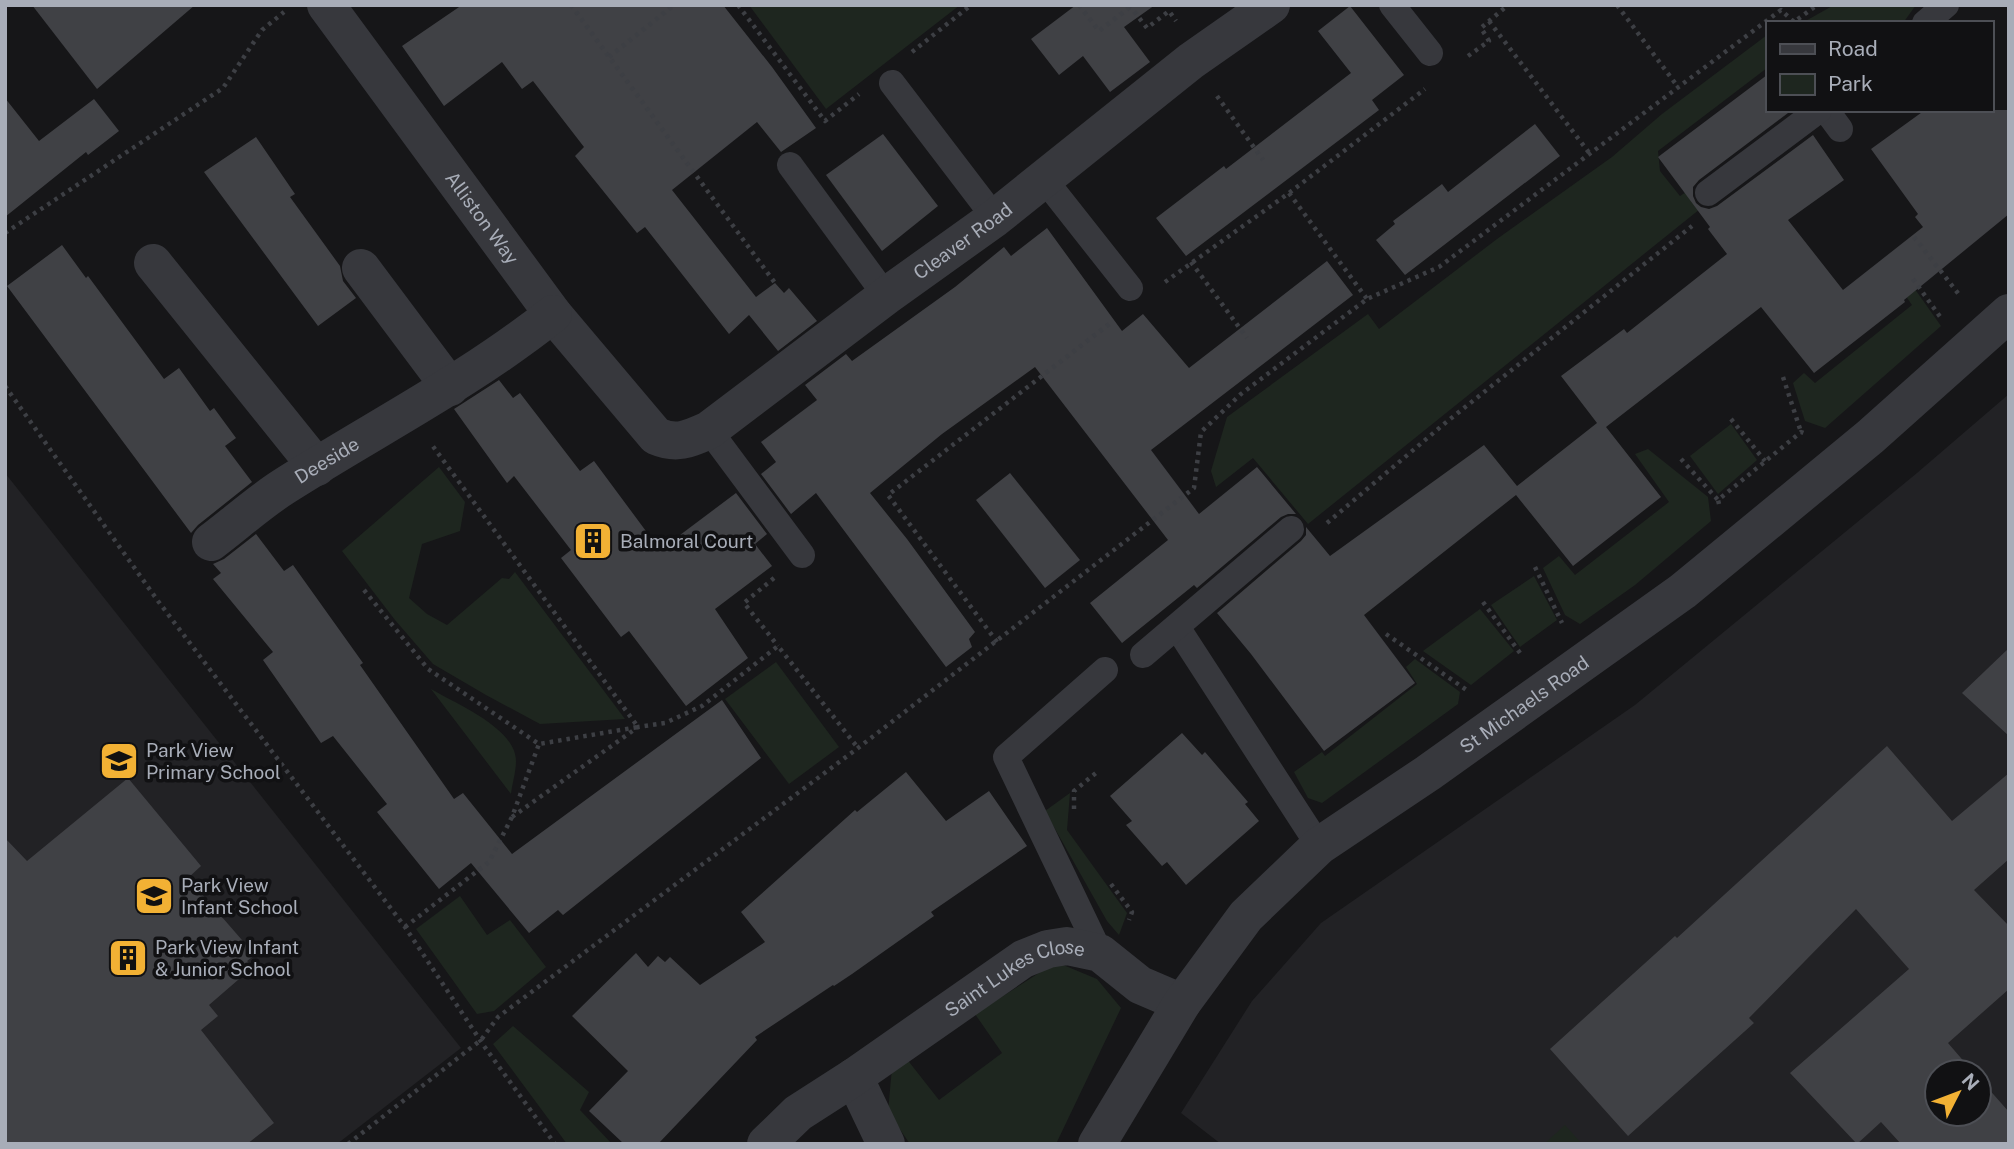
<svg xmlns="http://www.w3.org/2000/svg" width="2014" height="1149" viewBox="0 0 2014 1149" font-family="'Public Sans',sans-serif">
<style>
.built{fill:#222225;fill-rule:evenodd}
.green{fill:#1e261f}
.building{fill:#404145}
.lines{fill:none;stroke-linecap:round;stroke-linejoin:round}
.path{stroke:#3d3f44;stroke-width:4.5;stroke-dasharray:3.5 5;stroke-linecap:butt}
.lane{stroke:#37383d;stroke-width:26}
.street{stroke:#37383d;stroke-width:38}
.labels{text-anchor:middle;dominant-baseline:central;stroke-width:7;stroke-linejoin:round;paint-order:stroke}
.street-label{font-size:19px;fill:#a8adb8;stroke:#111113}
.poi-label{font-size:19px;fill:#a8adb8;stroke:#111113;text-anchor:start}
</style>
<rect width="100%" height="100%" fill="#161618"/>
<g class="built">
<path d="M 2009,394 L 2009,1144 L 1221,1144 L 1181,1113 L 1252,1001 L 1321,923 L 1635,705 L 1917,473 ZM 1937,1072 L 1979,1072 L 1979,1114 L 1937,1114 Z"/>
<path d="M 5,473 L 461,1048 L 337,1144 L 5,1144 Z"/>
</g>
<g class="green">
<path d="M 749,5 L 960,5 L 826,109 Z"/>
<path d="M 1834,5 L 1916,5 L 1903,23 L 1802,23 Z"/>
<path d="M 1767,35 L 1767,68 L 1658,151 L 1660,171 L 1680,196 L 1686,192 L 1700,209 L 1308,524 L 1253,458 L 1216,487 L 1211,471 L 1227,417 L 1368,314 L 1379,329 L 1497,239 L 1612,157 L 1662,114 Z"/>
<path d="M 1912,285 L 1941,326 L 1825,428 L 1805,421 L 1793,383 L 1804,373 L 1815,383 L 1912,305 L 1903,292 Z"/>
<path d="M 1731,424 L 1757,460 L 1718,494 L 1690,456 Z"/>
<path d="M 1648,449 L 1708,497 L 1711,521 L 1635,585 L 1580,624 L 1565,615 L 1543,568 L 1559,556 L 1575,575 L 1669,502 L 1635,454 Z"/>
<path d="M 439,467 L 465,502 L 460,531 L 422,544 L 409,598 L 427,614 L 447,625 L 502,578 L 509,579 L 515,572 L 625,719 L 540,724 L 486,695 L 433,664 L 395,620 L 342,551 Z"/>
<path d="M 1534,576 L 1557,620 L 1520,647 L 1491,605 Z"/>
<path d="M 1480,609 L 1514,651 L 1471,685 L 1423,651 Z"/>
<path d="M 1415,659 L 1460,692 L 1458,704 L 1322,803 L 1308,798 L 1294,772 L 1322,752 L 1325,756 L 1417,684 L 1406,667 Z"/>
<path d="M 776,662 L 839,747 L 789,784 L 725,699 Z"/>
<path d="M 431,689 C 456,704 516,728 516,761 C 516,772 512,784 511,794 Z"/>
<path d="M 1070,793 L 1067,830 L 1127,913 L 1119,935 L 1107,921 L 1045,811 Z"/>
<path d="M 460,896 L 487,935 L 510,920 L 546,967 L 494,1011 L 477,1014 L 416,929 Z"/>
<path d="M 1056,962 L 1097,979 L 1121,1008 L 1056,1144 L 910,1144 L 888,1112 L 892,1068 L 906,1058 L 939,1100 L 1002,1053 L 975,1014 Z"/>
<path d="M 513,1026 L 589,1092 L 580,1110 L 612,1144 L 567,1144 L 493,1044 Z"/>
<path d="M 1565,1125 L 1582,1144 L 1544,1144 Z"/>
</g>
<g class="building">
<path d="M 32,5 L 195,5 L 97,89 Z"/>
<path d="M 462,5 L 723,5 L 772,67 L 816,128 L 781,152 L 757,122 L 672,190 L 756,297 L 775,283 L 784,293 L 789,288 L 817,321 L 778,351 L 749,315 L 729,334 L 645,227 L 637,233 L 575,156 L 584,147 L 533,81 L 522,89 L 502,62 L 444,106 L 402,46 Z"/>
<path d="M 1076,5 L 1155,5 L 1124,27 L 1150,62 L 1110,92 L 1083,56 L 1059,75 L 1031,39 Z"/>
<path d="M 1350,6 L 1404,75 L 1372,100 L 1379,110 L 1186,256 L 1156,218 L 1224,166 L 1226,169 L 1351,73 L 1318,31 Z"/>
<path d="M 1767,75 L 1767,110 L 1792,110 L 1699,180 L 1693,187 L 1693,196 L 1696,203 L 1701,207 L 1709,209 L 1717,206 L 1813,135 L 1844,180 L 1788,220 L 1843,290 L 1923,227 L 1915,217 L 1918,214 L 1871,149 L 1925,110 L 2009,110 L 2009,214 L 1904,300 L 1905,302 L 1814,373 L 1761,307 L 1606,427 L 1661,497 L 1573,566 L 1516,495 L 1364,615 L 1415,683 L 1324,751 L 1251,654 L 1217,613 L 1301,541 L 1306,535 L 1306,527 L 1330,556 L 1484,445 L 1517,486 L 1597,423 L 1561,376 L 1624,329 L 1627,333 L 1727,254 L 1708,229 L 1710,227 L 1658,157 Z"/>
<path d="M 5,98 L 39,141 L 94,99 L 119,131 L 88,155 L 86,152 L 5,217 Z"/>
<path d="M 1535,124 L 1560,156 L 1405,275 L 1376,240 L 1395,224 L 1393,221 L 1442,184 L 1448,192 Z"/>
<path d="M 883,134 L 938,206 L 882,251 L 826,175 Z"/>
<path d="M 256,137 L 295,194 L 290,197 L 340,266 L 343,281 L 356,298 L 318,326 L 204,172 Z"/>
<path d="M 1047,228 L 1122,331 L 1143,314 L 1189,368 L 1327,261 L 1353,295 L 1151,450 L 1199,514 L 1257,467 L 1296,514 L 1288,514 L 1281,517 L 1197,588 L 1194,585 L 1122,643 L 1090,603 L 1168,540 L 1035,367 L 942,434 L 870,493 L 907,539 L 975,632 L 969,639 L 972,647 L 946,667 L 816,493 L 791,514 L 761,474 L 776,462 L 761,442 L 817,400 L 805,385 L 846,354 L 852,361 L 955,287 L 1004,247 L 1011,256 Z"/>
<path d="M 62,245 L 86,278 L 88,276 L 164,379 L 179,368 L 210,411 L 214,408 L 236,438 L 225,446 L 252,482 L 198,525 L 191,533 L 7,286 Z"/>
<path d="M 499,380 L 513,398 L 520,393 L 580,471 L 594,461 L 660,550 L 736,493 L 767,534 L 755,544 L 772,566 L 715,609 L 748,658 L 686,706 L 629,631 L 621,637 L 561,558 L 571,550 L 514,476 L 507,483 L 454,409 Z"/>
<path d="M 1010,473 L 1080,560 L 1045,588 L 976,500 Z"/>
<path d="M 256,534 L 284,571 L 293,565 L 363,663 L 360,665 L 454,799 L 463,793 L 512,854 L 722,700 L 761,758 L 563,915 L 558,910 L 529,933 L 471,863 L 439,889 L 377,812 L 387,804 L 333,736 L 321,743 L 263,660 L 273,652 L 213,579 L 221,573 L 213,564 L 224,559 Z"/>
<path d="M 2009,648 L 2009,736 L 1962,693 Z"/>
<path d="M 1182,733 L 1202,755 L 1205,752 L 1248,802 L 1245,804 L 1259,821 L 1186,885 L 1167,862 L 1162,866 L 1126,825 L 1132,821 L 1110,796 Z"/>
<path d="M 1887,746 L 1952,821 L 2009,773 L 2009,859 L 1974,890 L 2009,926 L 2009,989 L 1948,1043 L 1973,1072 L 1937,1072 L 1937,1114 L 1979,1114 L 1979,1078 L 2009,1112 L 2009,1144 L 1901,1144 L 1881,1122 L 1857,1144 L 1790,1073 L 1909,969 L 1856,909 L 1749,1018 L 1754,1023 L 1628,1136 L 1550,1049 L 1675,936 L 1677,938 Z"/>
<path d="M 906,772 L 946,821 L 989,791 L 1027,846 L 931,912 L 934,916 L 852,974 L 834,986 L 833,985 L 755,1037 L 757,1040 L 658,1144 L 624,1144 L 589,1111 L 628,1071 L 572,1016 L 636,953 L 648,967 L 658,956 L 665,962 L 670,957 L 700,985 L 765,942 L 741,912 L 855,810 L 857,812 Z"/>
<path d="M 128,778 L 201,866 L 188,878 L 255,955 L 247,961 L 253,967 L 209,1005 L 218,1016 L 201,1030 L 274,1123 L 247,1144 L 5,1144 L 5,838 L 27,861 Z"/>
</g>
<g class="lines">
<g class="path">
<path d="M 571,5 L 775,283"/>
<path d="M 738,5 L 825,121 L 859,94"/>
<path d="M 1079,5 L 1099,31 L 1130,7"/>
<path d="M 1129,5 L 1147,28 L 1169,11 L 1176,21"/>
<path d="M 1617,5 L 1678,87"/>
<path d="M 1489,21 L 1590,154"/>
<path d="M 912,52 L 971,5"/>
<path d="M 1468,56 L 1489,41 L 1481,28 L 1508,5"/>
<path d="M 609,57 L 674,5"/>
<path d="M 1217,96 L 1263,160"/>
<path d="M 1289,193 L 1367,299"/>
<path d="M 5,233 L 223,88 L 262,30 L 284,12"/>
<path d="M 1914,237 L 1961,297"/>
<path d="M 1191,262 L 1247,338"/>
<path d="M 1913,279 L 1941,318"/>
<path d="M 1165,282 L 1289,193 L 1425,89"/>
<path d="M 1783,377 L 1801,432"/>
<path d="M 5,386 L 158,601 L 405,927 L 484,1046 L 555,1144"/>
<path d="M 1731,419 L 1765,461"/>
<path d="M 1681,459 L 1718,500"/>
<path d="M 1719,504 L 1718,500 L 1801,432 L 1806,434"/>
<path d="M 1327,523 L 1444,424 L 1692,226"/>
<path d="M 1535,567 L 1562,623"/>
<path d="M 774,578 L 744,603 L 778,646"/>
<path d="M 364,590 L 428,669 L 539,744 L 638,727 L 432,445"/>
<path d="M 1483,602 L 1520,653"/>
<path d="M 1386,634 L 1468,691"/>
<path d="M 997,642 L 888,495 L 1113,321"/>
<path d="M 1074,809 L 1074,791 L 1097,772"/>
<path d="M 512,817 L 638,727 L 665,723 L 702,706 L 778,646 L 858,748"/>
<path d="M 1111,884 L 1132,912 L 1129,920"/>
<path d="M 405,927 L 489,862 L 512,817 L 539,744"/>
<path d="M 348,1144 L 481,1040 L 498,1017 L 858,748 L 1194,488 L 1201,432 L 1241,394 L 1367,299 L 1439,267 L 1781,10 L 1794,22 L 1817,5"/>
</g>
<g class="lane">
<path d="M 1392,5 L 1430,53"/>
<path d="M 1925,23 L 1946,5"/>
<path d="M 892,83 L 995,218"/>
<path d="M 1826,110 L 1840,129"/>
<path d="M 790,165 L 886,296"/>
<path d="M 1044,179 L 1130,288"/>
<path d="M 1708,193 L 1819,110"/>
<path d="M 709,430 L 802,555"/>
<path d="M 1177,627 L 1319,846"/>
<path d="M 1143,655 L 1291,529"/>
<path d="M 1100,953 L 1006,757 L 1105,670"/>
</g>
<g class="street">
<path id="s1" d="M 326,5 L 553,314 L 656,436 C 677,445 689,439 709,430 L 886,296 L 995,218 L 1191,61 L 1271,5"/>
<path d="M 153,263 L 317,467"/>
<path d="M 361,268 L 450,387"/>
<path id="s2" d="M 211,542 C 235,524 258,503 283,487 C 374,429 469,381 553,314"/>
<path d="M 854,1077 L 886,1144"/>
<path id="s3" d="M 766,1144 L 798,1113 L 854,1077 L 1023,959 L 1048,949 L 1067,946 L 1100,953 L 1140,985 L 1182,1003"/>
<path id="s4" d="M 1097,1144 L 1182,1003 L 1246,916 L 1319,846 L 1428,773 L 1683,591 L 1870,437 L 2009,313"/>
</g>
</g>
<defs>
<g id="building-square" transform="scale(2.0125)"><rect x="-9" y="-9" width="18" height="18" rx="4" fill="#f2b134" stroke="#111113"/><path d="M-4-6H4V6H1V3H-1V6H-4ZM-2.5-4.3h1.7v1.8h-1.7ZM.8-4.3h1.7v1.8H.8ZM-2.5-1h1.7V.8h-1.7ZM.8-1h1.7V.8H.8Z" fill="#111"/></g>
<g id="school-square" transform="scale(2.0125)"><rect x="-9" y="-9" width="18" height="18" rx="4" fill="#f2b134" stroke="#111113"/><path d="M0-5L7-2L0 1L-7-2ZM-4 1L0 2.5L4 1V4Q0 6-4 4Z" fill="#111"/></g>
</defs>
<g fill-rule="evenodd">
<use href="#building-square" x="593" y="541"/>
<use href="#school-square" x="119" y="761"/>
<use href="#school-square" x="154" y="896"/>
<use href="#building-square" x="128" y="958"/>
</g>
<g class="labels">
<g class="street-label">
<text stroke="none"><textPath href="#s1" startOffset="264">Alliston Way</textPath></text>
<text stroke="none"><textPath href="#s1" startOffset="915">Cleaver Road</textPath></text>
<text stroke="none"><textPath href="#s2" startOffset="142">Deeside</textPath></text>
<text stroke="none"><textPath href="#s4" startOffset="623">St Michaels Road</textPath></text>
<text stroke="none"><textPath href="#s3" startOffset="303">Saint Lukes Close</textPath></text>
</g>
<g class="poi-label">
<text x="620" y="541">Balmoral Court</text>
<text x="146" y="750">Park View<tspan x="146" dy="22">Primary School</tspan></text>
<text x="181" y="885">Park View<tspan x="181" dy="22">Infant School</tspan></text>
<text x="155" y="947">Park View Infant<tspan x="155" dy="22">&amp; Junior School</tspan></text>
</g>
</g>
<rect width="2014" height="1149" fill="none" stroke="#a8adb8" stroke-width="14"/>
<rect x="1766" y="21" width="228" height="91" fill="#111113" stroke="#4d4f55" stroke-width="2"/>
<rect x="1780" y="44" width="35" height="10" fill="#37383d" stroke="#4d4f55" stroke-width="2"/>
<text x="1828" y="56" font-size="21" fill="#a8adb8">Road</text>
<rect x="1780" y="74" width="35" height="21" fill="#1e261f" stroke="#4d4f55" stroke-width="2"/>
<text x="1828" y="91" font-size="21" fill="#a8adb8">Park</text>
<g transform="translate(1958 1093) rotate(48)"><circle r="33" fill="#111113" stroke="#4d4f55" stroke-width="2"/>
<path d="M0-5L12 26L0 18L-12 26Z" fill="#f2b134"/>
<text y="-10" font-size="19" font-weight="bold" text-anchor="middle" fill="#a8adb8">N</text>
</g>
</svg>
